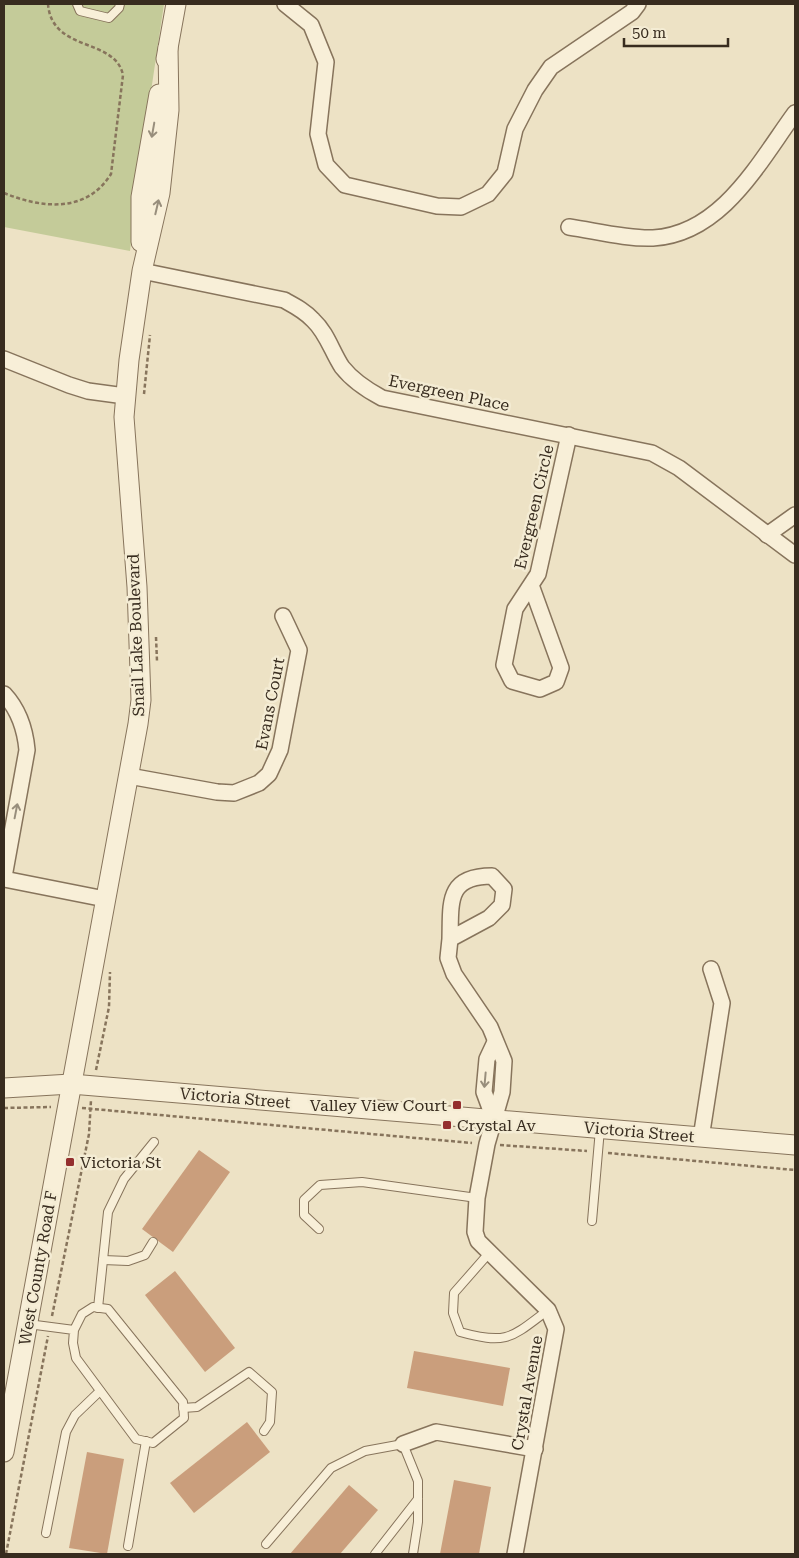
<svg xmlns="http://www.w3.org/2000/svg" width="799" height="1558" viewBox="0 0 799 1558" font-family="'Roboto Serif',serif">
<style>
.green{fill:#c4cb99}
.building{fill:#ca9e7c}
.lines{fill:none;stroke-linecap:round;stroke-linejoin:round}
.service-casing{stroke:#87745c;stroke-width:10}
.minor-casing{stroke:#87745c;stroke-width:18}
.tertiary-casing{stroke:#87745c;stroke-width:21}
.path{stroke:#87745c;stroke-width:2.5;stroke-dasharray:4 2.5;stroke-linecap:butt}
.service{stroke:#f8efd8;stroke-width:8}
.minor{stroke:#f8efd8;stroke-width:15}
.tertiary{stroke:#f8efd8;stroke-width:19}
.oneway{stroke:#988e7c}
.poi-dot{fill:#942f2e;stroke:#f4ecd4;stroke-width:2}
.labels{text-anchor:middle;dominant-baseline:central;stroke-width:5;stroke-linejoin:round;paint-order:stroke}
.street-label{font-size:16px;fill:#382c1f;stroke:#f4ecd4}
.poi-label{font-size:16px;fill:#382c1f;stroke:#f4ecd4;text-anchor:start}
</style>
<rect width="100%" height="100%" fill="#ede2c5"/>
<path class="green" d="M 4,4 L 164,4 L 143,145 L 130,251 L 4,227 Z"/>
<g class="building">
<path d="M 199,1150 L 230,1172 L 173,1252 L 142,1229 Z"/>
<path d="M 175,1271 L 235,1348 L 205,1372 L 145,1295 Z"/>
<path d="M 414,1351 L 510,1368 L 503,1406 L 407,1388 Z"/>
<path d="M 247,1422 L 270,1452 L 194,1513 L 170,1483 Z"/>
<path d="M 87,1452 L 124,1459 L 107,1554 L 69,1548 Z"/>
<path d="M 454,1480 L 491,1487 L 479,1554 L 440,1554 Z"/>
<path d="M 349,1485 L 378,1510 L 340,1554 L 290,1554 Z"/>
</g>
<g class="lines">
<g class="service-casing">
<g id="service">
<path d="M 77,4 L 80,11 L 109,18 L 119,8 L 120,4"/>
<path d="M 592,1221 L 600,1129"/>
<path d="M 319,1229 L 304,1215 L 304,1200 L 320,1185 L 362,1182 L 477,1198"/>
<path d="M 490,1252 L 454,1293 L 453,1313 L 460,1332 C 507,1345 511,1338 548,1310"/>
<path d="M 103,1260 L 128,1261 L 145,1255 L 153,1242"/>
<path d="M 98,1308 L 108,1212 L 124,1179 L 154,1142"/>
<path d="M 28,1324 L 74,1330 L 82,1314 L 93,1307 L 108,1309 L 183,1402 L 184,1418 L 153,1443 L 136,1439 L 76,1358 L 73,1343 L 74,1330"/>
<path d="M 183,1408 L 197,1407 L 249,1372 L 272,1392 L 270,1422 L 264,1431"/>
<path d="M 46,1533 L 66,1432 L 75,1415 L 100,1391"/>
<path d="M 266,1544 L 331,1468 L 365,1451 L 403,1444 L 418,1481 L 418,1522 L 413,1554"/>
<path d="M 128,1546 L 146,1441"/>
<path d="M 375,1554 L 418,1499"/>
</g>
</g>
<g class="minor-casing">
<g id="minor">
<path d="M 285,4 L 311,25 L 326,62 L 318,134 L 326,165 L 345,185 L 437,206 L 461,207 L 488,194 L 505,173 L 515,129 L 535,90 L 551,67 L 632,12 L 638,4"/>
<path d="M 569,227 C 596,231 626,239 653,238 C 722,234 759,162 795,113"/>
<path d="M 142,271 L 284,300 C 295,306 305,311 313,320 C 327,333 332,352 342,367 C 353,381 367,390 382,398 L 652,453 L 679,468 L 795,555"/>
<path d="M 4,359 L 69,385 L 88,391 L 125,396"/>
<path d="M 767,535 L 795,515"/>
<path d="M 531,585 L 561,668 L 556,682 L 540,689 L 512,681 L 504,665 L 515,609 L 538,574 L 569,435"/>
<path d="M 4,694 C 19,710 25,728 27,750 L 4,877"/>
<path d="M 129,776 L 217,792 L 234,793 L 259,783 L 269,774 L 280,750 L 299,650 L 283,616"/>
<path d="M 4,879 L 105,899"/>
<path d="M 450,939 C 451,903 446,876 492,876 L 504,889 L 502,905 L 489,918 L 450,939 L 448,958 L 454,974 L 490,1027 L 504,1061 L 502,1092 L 487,1144 L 477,1198 L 475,1232 L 478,1241 L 548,1310 L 556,1329 L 515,1554"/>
<path d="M 494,1119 L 484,1092 L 487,1059 L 495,1042"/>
<path d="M 701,1138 L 722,1003 L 711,969"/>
<path d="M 403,1444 L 436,1432 L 535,1449"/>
</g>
</g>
<g class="tertiary-casing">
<g id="tertiary">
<path d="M 166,59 L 176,4"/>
<path d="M 141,242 L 141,197 L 159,94"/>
<path d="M 4,1088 L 71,1084 L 795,1145"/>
<path d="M 4,1452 L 138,724 L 141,700 L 137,587 L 124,417 L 129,360 L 142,271 L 160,193 L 169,110 L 168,48"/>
</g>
</g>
<g class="path">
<path d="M 4,193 C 41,208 86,214 111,174 L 123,75 C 115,37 52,53 48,4"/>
<path d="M 144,394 L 150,335"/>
<path d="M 156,637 L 157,661"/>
<path d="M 96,1070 L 109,1007 L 110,972"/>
<path d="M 4,1108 L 51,1107"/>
<path d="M 82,1108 L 472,1143"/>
<path d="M 500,1145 L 587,1151"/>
<path d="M 608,1153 L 795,1170"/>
<path d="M 52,1316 L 89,1134 L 91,1100"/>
<path d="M 6,1554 L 48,1336"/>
</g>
<use href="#service" class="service"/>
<use href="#minor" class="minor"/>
<use href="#tertiary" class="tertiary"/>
</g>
<defs><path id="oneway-shaft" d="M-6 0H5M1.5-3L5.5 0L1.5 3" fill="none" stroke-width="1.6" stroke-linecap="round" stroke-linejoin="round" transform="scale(1.25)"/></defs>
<g class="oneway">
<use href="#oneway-shaft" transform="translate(153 130) rotate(100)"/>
<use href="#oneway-shaft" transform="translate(157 207) rotate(-77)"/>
<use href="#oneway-shaft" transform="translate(16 811) rotate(-79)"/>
<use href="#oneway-shaft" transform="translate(485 1080) rotate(95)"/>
</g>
<g class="poi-dot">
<rect x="452" y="1100" width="10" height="10" rx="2.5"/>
<rect x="442" y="1120" width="10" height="10" rx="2.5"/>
<rect x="65" y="1157" width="10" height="10" rx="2.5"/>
</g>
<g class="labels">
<g class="street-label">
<text transform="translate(449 393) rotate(12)">Evergreen Place</text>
<text transform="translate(534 507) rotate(-77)">Evergreen Circle</text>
<text transform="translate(136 635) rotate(-92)">Snail Lake Boulevard</text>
<text transform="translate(270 704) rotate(-79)">Evans Court</text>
<text transform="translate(235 1098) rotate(5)">Victoria Street</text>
<text transform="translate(639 1132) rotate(5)">Victoria Street</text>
<text transform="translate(38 1268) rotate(-80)">West County Road F</text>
<text transform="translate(527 1393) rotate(-80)">Crystal Avenue</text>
</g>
<g class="poi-label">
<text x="447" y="1105" text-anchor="end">Valley View Court</text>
<text x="457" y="1125">Crystal Av</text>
<text x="80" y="1162">Victoria St</text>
</g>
</g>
<rect width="799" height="1558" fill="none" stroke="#382c1f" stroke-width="10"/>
<path d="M624 38v8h104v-8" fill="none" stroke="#382c1f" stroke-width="2.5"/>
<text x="632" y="38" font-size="15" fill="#382c1f" stroke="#f4ecd4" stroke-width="4" paint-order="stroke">50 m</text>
</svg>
